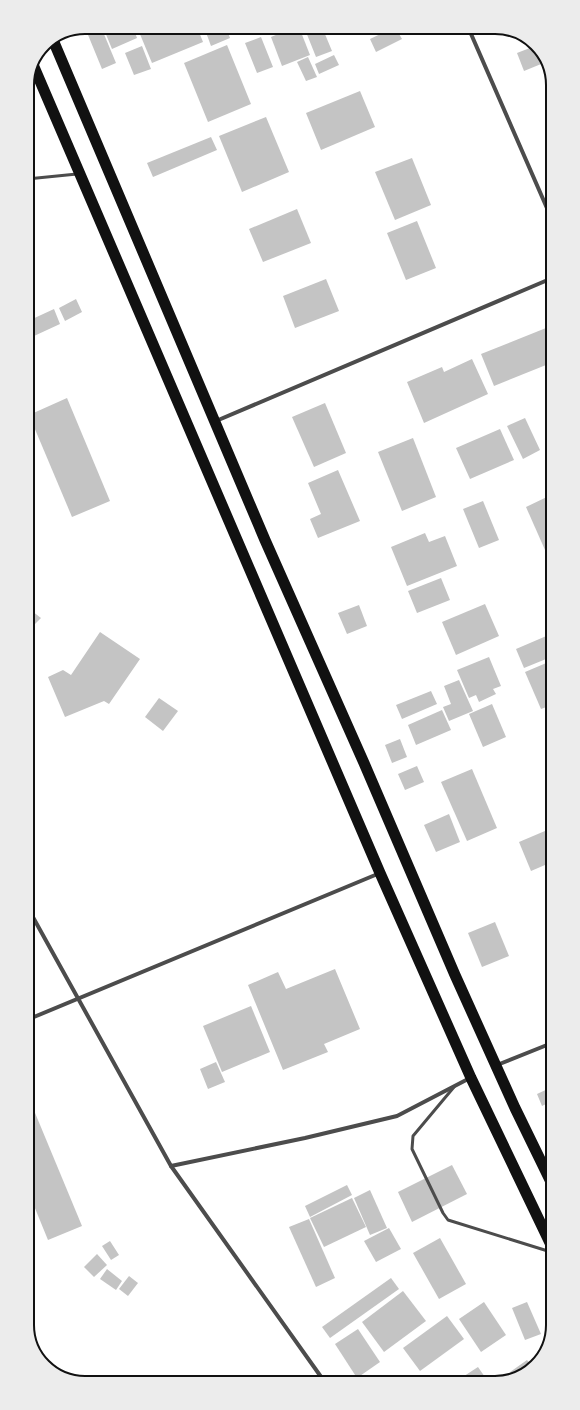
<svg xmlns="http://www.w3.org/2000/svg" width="580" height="1410" viewBox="0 0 580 1410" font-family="'Asap Condensed',sans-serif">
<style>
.building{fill:#c4c4c4}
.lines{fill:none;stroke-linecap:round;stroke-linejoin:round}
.service{stroke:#4c4c4c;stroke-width:3}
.minor{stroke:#4c4c4c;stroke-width:4}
.trunk{stroke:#111;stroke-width:11}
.rim{fill:none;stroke:#111;stroke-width:2}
</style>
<rect width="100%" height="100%" fill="#fff"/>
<g class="building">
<path d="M 94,27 L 101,27 L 116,63 L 102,69 L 86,30 Z"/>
<path d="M 103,27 L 133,27 L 137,38 L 112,49 Z"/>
<path d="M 137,27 L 197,27 L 203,42 L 152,63 Z"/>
<path d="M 204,27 L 226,27 L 230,38 L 211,46 Z"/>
<path d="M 295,27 L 299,27 L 310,55 L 282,66 L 271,37 Z"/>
<path d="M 304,27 L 322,27 L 332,51 L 316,57 Z"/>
<path d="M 395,27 L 402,39 L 376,52 L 370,39 Z"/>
<path d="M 261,37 L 273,67 L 257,73 L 245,43 Z"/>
<path d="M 227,45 L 251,104 L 208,122 L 184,63 Z"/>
<path d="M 142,46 L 151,69 L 134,75 L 125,53 Z"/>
<path d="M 535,46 L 546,62 L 524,71 L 517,53 Z"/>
<path d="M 334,55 L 339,65 L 319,74 L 315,64 Z"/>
<path d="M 308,57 L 317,77 L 306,81 L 297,62 Z"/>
<path d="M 360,91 L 375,127 L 321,150 L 306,113 Z"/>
<path d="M 266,117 L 289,172 L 242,192 L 219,136 Z"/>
<path d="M 211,137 L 217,150 L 153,177 L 147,163 Z"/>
<path d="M 412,158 L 431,205 L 395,220 L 375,172 Z"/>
<path d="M 297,209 L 311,243 L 263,262 L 249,229 Z"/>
<path d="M 417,221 L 436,268 L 406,280 L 387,233 Z"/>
<path d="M 326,279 L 339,311 L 295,328 L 283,296 Z"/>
<path d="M 76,299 L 82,312 L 65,321 L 59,308 Z"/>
<path d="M 54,309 L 60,324 L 34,336 L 28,321 Z"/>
<path d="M 546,328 L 551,339 L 551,363 L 494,386 L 481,354 Z"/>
<path d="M 472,359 L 488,394 L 424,423 L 407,382 L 442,367 L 444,372 Z"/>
<path d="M 67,398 L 110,501 L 72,517 L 29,415 Z"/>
<path d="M 325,403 L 346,453 L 314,467 L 292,417 Z"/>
<path d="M 525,418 L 540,450 L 523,459 L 507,426 Z"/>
<path d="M 500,429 L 514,460 L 470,479 L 456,448 Z"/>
<path d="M 413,438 L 436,497 L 402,511 L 378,452 Z"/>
<path d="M 338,470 L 360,521 L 318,538 L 310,519 L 321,514 L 308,483 Z"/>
<path d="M 551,495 L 551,558 L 549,559 L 526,507 Z"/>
<path d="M 483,501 L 499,540 L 479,548 L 463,509 Z"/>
<path d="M 425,533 L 429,542 L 445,536 L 457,566 L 407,586 L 391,547 Z"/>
<path d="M 441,578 L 450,600 L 417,613 L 408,591 Z"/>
<path d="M 485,604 L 499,636 L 456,655 L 442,622 Z"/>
<path d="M 359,605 L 367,626 L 347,634 L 338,613 Z"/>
<path d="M 28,608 L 41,618 L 31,628 L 28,627 Z"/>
<path d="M 100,632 L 140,659 L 109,704 L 104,701 L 65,717 L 48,677 L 63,670 L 71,675 Z"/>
<path d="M 551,634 L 551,657 L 524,668 L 516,649 Z"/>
<path d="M 489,657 L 501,686 L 493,689 L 496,694 L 479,702 L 476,695 L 469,698 L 457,670 Z"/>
<path d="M 551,661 L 552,705 L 541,709 L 525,672 Z"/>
<path d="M 459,680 L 473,711 L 449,721 L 443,707 L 451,704 L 444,686 Z"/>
<path d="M 431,691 L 437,704 L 402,719 L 396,705 Z"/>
<path d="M 159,698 L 178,711 L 163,731 L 145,717 Z"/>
<path d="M 492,704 L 506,737 L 483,747 L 469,714 Z"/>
<path d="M 442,710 L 451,730 L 416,745 L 408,725 Z"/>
<path d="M 400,739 L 407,757 L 392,763 L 385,745 Z"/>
<path d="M 417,766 L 424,782 L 405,790 L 398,774 Z"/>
<path d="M 472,769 L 497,828 L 467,841 L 441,782 Z"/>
<path d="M 449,814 L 460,842 L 436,852 L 424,825 Z"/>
<path d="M 552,828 L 552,862 L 531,871 L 519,842 Z"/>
<path d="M 495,922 L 509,956 L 482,967 L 468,933 Z"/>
<path d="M 335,969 L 360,1029 L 324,1044 L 328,1052 L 283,1070 L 248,985 L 278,972 L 286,989 Z"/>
<path d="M 251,1006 L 270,1052 L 222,1072 L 203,1026 Z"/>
<path d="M 216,1062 L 225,1082 L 208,1089 L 200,1069 Z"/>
<path d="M 552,1087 L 552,1101 L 542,1106 L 537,1094 Z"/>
<path d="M 33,1108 L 82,1226 L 48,1240 L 30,1196 L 29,1109 Z"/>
<path d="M 452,1165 L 467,1194 L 412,1222 L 398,1192 Z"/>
<path d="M 347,1185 L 352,1195 L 310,1217 L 305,1206 Z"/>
<path d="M 370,1190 L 387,1228 L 370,1235 L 354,1198 Z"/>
<path d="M 352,1198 L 366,1227 L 324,1247 L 310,1218 Z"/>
<path d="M 309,1219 L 335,1278 L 316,1287 L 289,1227 Z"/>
<path d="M 389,1228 L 401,1249 L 376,1262 L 364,1241 Z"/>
<path d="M 440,1238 L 466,1284 L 439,1299 L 413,1253 Z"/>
<path d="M 110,1241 L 119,1255 L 111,1260 L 102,1246 Z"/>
<path d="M 97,1254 L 107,1265 L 94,1277 L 84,1267 Z"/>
<path d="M 107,1269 L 122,1281 L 116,1290 L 100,1279 Z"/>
<path d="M 129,1276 L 138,1283 L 128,1296 L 119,1289 Z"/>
<path d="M 391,1278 L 399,1289 L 330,1338 L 322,1327 Z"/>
<path d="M 403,1291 L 426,1321 L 384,1352 L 362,1322 Z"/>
<path d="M 484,1302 L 506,1335 L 481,1352 L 459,1319 Z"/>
<path d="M 527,1302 L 541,1334 L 525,1340 L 512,1308 Z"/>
<path d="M 447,1316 L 464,1339 L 420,1371 L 403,1348 Z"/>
<path d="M 358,1329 L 380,1362 L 357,1378 L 335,1344 Z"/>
<path d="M 527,1360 L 532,1366 L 513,1380 L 499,1380 Z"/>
<path d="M 478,1367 L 487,1380 L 458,1380 Z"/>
</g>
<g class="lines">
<g class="service">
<path d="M 27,179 L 77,174"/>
<path d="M 454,1087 L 413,1136 L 412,1149 L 443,1213 L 448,1220 L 551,1252"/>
</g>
<g class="minor">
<path d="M 468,27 L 550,215"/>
<path d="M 216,421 L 550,279"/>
<path d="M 29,910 L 171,1166 L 324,1381"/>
<path d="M 29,1019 L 380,873"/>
<path d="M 497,1065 L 552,1043"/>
<path d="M 171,1166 L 305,1138 L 397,1116 L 470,1078"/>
</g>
<g class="trunk">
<path d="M 53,40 L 265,540 L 364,763 L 455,975 L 515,1108 L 553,1186"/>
<path d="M 34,67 L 380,873 L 471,1078 L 553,1249"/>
</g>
</g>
<path d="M0 0H580V1410H0ZM85 34H495A51 51 0 0 1 546 85V1325A51 51 0 0 1 495 1376H85A51 51 0 0 1 34 1325V85A51 51 0 0 1 85 34Z" fill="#ececec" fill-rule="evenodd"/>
<path class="rim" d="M85 34H495A51 51 0 0 1 546 85V1325A51 51 0 0 1 495 1376H85A51 51 0 0 1 34 1325V85A51 51 0 0 1 85 34Z"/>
</svg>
